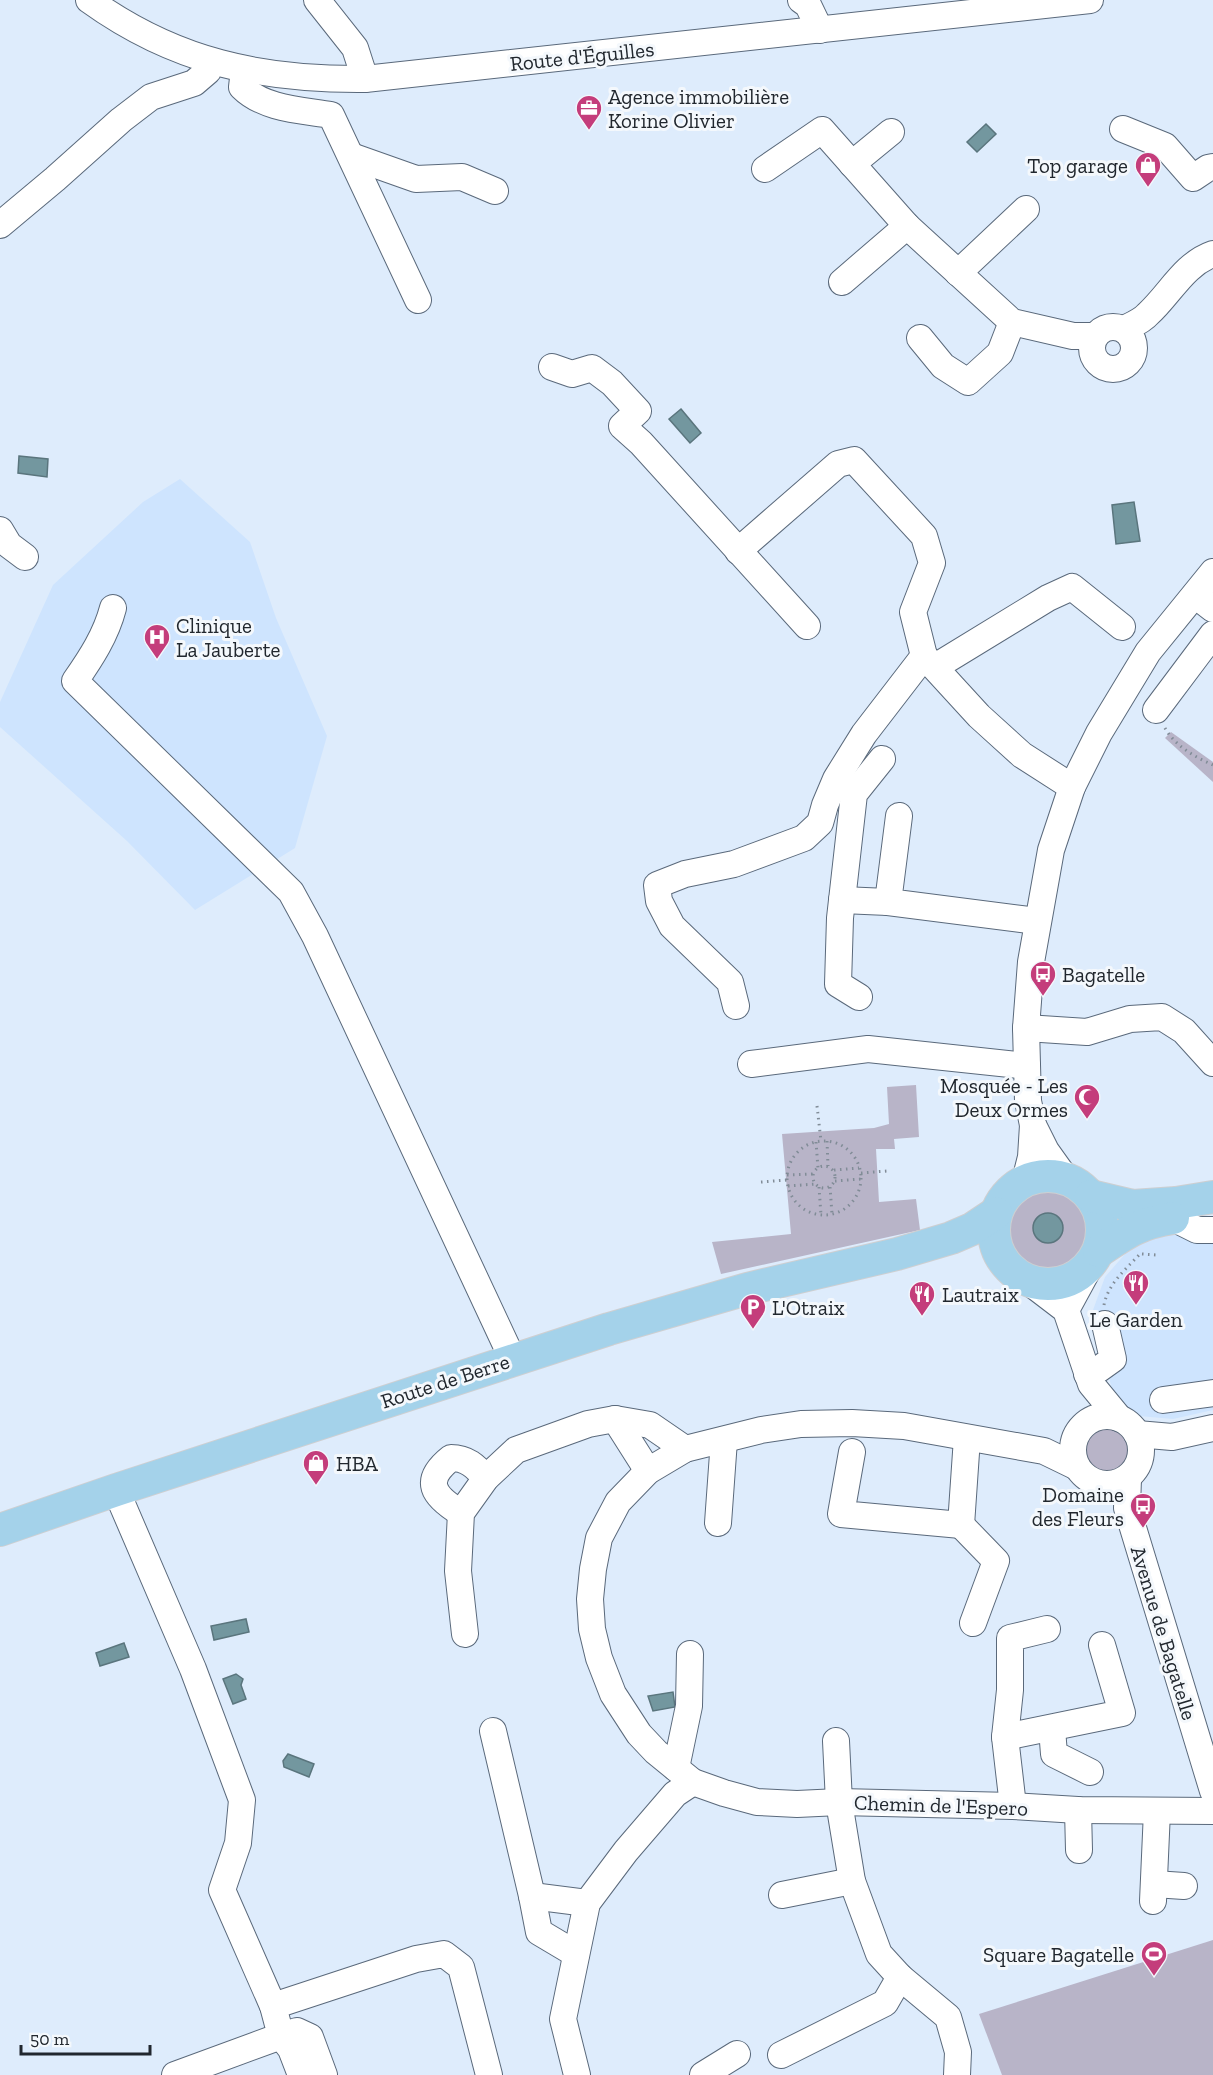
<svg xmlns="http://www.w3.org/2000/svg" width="1213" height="2075" viewBox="0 0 1213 2075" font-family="'Zilla Slab',serif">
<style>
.built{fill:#cee4fe}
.green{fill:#b8b4c8}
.water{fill:#73979f;stroke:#5a757d;stroke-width:1.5}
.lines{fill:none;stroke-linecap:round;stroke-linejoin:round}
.minor-casing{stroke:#5a697b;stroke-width:28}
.major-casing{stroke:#cecfd1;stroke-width:34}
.path{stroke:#818c97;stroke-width:3;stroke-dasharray:1.5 4.5;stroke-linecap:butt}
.minor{stroke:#fff;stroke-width:26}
.major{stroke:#a4d2ea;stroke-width:32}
.labels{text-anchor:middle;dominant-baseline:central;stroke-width:6;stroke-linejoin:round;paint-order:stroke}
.street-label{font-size:21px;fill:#21272e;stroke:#f4f8fc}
.poi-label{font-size:21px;fill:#21272e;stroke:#f4f8fc;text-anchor:start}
</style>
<rect width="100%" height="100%" fill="#deecfc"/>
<g class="built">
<path d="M 180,479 L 250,542 L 276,618 L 327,736 L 295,848 L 195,910 L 127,841 L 0,727 L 0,702 L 53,585 L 143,502 Z"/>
<path d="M 1213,1227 L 1213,1410 L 1173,1419 L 1139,1416 L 1113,1394 L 1093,1310 L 1105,1277 L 1133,1245 L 1162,1235 Z"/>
</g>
<g class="green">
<path d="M 1171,732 L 1213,762 L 1213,782 L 1165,738 Z"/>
<path d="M 916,1085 L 919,1137 L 894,1139 L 895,1149 L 876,1149 L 879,1202 L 916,1199 L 920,1230 L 721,1274 L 712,1242 L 791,1234 L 782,1134 L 874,1128 L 889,1124 L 887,1087 Z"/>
<circle cx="1047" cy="1228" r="40"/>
<circle cx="1109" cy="1452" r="24"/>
<path d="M 1213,1940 L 1213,2075 L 1002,2075 L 979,2014 Z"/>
</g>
<g class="water">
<path d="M 986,124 L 996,134 L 977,152 L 967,142 Z"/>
<path d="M 681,409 L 701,433 L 690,443 L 669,419 Z"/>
<path d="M 19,456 L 48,459 L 47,477 L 18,473 Z"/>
<path d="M 1134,502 L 1140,541 L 1116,544 L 1112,505 Z"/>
<circle cx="1048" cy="1228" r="15"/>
<path d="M 246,1619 L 249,1632 L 214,1640 L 211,1626 Z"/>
<path d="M 124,1643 L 129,1657 L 100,1666 L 96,1653 Z"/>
<path d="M 236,1674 L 243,1679 L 241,1685 L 246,1699 L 233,1704 L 223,1679 Z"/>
<path d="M 673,1692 L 675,1707 L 653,1711 L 648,1696 Z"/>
<path d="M 288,1754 L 314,1764 L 309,1777 L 284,1767 L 283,1761 Z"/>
</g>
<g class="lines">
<g class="minor-casing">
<g id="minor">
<path d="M 89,0 C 175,62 261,80 365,79 L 1090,0"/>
<path d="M 317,0 L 355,48 L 365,79"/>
<path d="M 801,0 L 808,5 L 820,30"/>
<path d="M 244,70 L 242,87 C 264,109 301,110 331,115 L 418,300"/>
<path d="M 1123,129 L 1165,146 L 1193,178 L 1208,168 L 1213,167"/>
<path d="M 351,156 L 416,179 L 462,177 L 495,191"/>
<path d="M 852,164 L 891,132"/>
<path d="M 765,169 L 822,130 L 907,226 L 1012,322 L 1073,336 L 1095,336"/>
<path d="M 0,225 L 55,179 L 121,120 L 151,97 L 194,83 L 208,71 L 210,62"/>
<path d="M 958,273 L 1026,209"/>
<path d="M 842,282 L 907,226"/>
<circle cx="1113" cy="348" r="21"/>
<path d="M 1124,329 C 1132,325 1142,321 1148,314 C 1170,294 1184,264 1213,254"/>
<path d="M 920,338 L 943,366 L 968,382 L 1000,353 L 1012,322"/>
<path d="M 552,367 L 572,374 L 592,368 L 612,383 L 638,411 L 622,426 L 641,443 L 807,626"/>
<path d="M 0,530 L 9,545 L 25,557"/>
<path d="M 738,551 L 838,464 L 854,460 L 924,536 L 932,563 L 913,612 L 924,656"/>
<path d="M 1195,595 L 1213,609"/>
<path d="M 113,608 C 106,635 91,658 75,681 L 291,892 L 315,936 L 513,1360"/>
<path d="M 935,667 L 1048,598 L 1072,587 L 1122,627"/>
<path d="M 1156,710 L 1213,634"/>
<path d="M 899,816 L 888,902 L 1037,921"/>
<path d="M 842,900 L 888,902"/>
<path d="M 859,997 L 838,984 L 840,918 L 854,794 L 882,759"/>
<path d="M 736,1006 L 730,982 L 672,926 L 659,901 L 657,885 L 685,874 L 734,864 L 804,838 L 820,823 L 825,805 L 836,779 L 864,734 L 924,656 L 979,716 L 1022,755 L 1072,787"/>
<path d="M 1026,1028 L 1087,1032 L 1130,1019 L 1162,1017 L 1184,1031 L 1213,1063"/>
<path d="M 751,1064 L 868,1049 L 1027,1066"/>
<path d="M 1066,1179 L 1046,1151 L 1033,1125 L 1028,1101 L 1026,1028 L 1031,962 L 1051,850 L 1072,787 L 1099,733 L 1148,652 L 1213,572"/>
<path d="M 1025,1181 L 1031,1157 L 1033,1125"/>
<path d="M 1173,1218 L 1197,1230 L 1213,1230"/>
<path d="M 1028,1281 L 1066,1310 L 1091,1384 L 1119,1418"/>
<path d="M 1066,1310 L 1091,1264"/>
<path d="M 1087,1374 L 1099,1369 L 1113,1359 L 1105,1324"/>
<path d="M 1163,1400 L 1213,1393"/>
<circle cx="1107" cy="1450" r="34"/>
<path d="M 615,1419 L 648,1471"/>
<path d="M 1137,1434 L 1172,1437 L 1213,1428"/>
<path d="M 852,1452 L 841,1514 L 961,1525 L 967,1438"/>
<path d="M 1077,1467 L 1044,1451 L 904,1426 L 852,1423 L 801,1424 L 761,1430 L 685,1449 L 648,1471 L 618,1502 L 599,1538 L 593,1569 L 590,1599 L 592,1629 L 599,1658 L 613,1694 L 639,1734 L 656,1752 L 693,1782 L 724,1793 L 757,1802 L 797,1804 L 839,1802 L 1013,1806 L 1078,1810 L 1213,1811"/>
<path d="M 1128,1478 L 1127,1508 L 1213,1791"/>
<path d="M 116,1490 L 193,1669 L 242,1800 L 238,1843 L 222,1890 L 273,2006 L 281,2036 L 175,2075"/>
<path d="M 461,1513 C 433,1496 422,1481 451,1458 C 467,1458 475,1466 486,1478"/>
<path d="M 718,1523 L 724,1440"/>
<path d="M 961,1525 L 996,1561 L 973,1623"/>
<path d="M 1047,1629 L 1010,1638 L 1010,1690 L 1005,1737 L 1122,1713 L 1102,1645"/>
<path d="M 465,1634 L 458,1571 L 461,1513 L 486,1478 L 516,1450 L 588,1424 L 615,1419 L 650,1425 L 685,1449"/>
<path d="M 1052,1729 L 1054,1754 L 1090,1772"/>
<path d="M 493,1731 L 532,1896 L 539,1932 L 576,1954"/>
<path d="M 1005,1737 L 1013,1806"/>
<path d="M 836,1741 L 839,1802 L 852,1881 L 879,1954 L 900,1977 L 948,2017 L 958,2052 L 957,2075"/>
<path d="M 676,1768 L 689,1706 L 690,1654"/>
<path d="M 1078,1810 L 1079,1850"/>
<path d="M 1154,1884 L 1184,1886"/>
<path d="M 782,1895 L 852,1881"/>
<path d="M 532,1896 L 587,1903"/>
<path d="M 1153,1901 L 1157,1811"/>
<path d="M 273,2006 L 416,1959 L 444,1954 L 461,1967 L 489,2075"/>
<path d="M 781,2055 L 885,2003 L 900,1977"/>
<path d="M 301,2075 L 291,2049 L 281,2036 L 297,2031 L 310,2037 L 324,2075"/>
<path d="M 577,2075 L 563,2019 L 587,1903 L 626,1851 L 675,1794 L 693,1782"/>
<path d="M 703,2075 L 737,2054"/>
</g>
</g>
<g class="major-casing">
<g id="major">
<circle cx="1048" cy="1230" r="54"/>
<path d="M 1091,1196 L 1133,1206 L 1176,1203 L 1213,1197"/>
<path d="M 1099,1251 C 1127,1232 1140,1223 1173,1218"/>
<path d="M 0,1530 L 116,1490 L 609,1329 L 747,1289 L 897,1254 L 951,1238 L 972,1229 L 996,1213"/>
</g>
</g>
<g class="path">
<path d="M 1165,728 C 1175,746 1195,757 1213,765"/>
<path d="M 817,1106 L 821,1141"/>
<circle cx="824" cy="1178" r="37"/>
<path d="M 827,1141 L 828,1166"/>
<path d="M 816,1142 L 818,1168"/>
<circle cx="824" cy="1177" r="11"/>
<path d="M 834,1170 L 859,1168"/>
<path d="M 861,1173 L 887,1171"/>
<path d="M 787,1175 L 814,1174"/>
<path d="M 835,1181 L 861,1179"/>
<path d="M 761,1182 L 787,1180"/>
<path d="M 788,1186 L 816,1184"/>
<path d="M 819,1187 L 821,1215"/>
<path d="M 830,1187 L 832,1214"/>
<path d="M 1142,1254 L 1157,1255"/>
<path d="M 1104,1305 C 1108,1284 1125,1270 1139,1255"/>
</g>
<use href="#minor" class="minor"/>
<use href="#major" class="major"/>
</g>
<defs>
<g id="office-pin" transform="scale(1.35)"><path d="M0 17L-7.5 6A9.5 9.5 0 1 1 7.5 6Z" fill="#c43d7b" stroke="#f4f8fc"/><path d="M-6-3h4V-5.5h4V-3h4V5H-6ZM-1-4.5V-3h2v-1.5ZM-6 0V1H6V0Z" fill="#fff"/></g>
<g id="shop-pin" transform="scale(1.35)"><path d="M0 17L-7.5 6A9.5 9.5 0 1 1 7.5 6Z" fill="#c43d7b" stroke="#f4f8fc"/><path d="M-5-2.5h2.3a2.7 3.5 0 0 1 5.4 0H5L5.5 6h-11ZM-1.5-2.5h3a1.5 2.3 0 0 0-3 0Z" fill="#fff"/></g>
<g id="hospital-pin" transform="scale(1.35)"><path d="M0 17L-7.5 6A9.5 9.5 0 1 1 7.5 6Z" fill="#c43d7b" stroke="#f4f8fc"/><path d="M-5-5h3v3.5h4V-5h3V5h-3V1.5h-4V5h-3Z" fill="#fff"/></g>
<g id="bus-pin" transform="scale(1.35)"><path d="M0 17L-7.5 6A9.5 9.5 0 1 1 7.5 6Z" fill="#c43d7b" stroke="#f4f8fc"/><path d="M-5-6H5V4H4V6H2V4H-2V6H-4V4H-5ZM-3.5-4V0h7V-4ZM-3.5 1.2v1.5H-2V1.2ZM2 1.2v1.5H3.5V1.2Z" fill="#fff"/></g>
<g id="mosque-pin" transform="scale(1.35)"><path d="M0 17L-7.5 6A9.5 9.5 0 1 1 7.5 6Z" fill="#c43d7b" stroke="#f4f8fc"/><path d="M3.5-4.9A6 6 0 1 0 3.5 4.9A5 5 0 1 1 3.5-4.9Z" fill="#fff"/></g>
<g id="restaurant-pin" transform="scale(1.35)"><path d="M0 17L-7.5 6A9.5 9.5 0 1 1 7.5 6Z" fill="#c43d7b" stroke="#f4f8fc"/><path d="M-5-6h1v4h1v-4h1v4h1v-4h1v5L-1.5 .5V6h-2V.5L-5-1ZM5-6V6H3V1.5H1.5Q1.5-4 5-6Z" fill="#fff"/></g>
<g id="parking-pin" transform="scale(1.35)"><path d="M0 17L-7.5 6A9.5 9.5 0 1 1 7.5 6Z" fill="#c43d7b" stroke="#f4f8fc"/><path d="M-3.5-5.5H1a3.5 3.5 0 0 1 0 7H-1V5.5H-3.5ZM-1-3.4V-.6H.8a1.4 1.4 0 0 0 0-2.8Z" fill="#fff"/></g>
<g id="stadium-pin" transform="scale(1.35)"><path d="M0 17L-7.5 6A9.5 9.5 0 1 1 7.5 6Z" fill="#c43d7b" stroke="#f4f8fc"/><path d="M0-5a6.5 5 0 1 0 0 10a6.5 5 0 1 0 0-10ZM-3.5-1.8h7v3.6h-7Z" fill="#fff"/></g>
</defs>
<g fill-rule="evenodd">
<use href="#office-pin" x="589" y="108"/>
<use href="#shop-pin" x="1148" y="165"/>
<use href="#hospital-pin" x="157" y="637"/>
<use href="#bus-pin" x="1043" y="974"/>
<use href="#mosque-pin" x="1087" y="1097"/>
<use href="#restaurant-pin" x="1136" y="1283"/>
<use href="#restaurant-pin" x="922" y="1294"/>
<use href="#parking-pin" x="753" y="1307"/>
<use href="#shop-pin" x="316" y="1463"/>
<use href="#bus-pin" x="1143" y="1506"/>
<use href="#stadium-pin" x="1154" y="1954"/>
</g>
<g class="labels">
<g class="street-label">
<text transform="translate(582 56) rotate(-6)">Route d'Éguilles</text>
<text transform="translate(445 1381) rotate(-18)">Route de Berre</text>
<text transform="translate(1164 1633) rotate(73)">Avenue de Bagatelle</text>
<text transform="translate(941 1805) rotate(2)">Chemin de l'Espero</text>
</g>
<g class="poi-label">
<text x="608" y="96">Agence immobilière<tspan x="608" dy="24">Korine Olivier</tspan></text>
<text x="1128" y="165" text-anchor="end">Top garage</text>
<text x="176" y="625">Clinique<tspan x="176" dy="24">La Jauberte</tspan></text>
<text x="1062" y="974">Bagatelle</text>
<text x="1068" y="1085" text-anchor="end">Mosquée - Les<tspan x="1068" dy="24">Deux Ormes</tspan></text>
<text x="942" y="1294">Lautraix</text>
<text x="772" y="1307">L'Otraix</text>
<text x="1136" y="1319" text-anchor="middle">Le Garden</text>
<text x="336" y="1463">HBA</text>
<text x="1124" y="1494" text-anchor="end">Domaine<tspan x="1124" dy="24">des Fleurs</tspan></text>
<text x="1134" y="1954" text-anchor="end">Square Bagatelle</text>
</g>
</g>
<path d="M21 2045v9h129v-9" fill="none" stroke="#21272e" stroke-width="3"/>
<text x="30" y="2045" font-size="18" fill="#21272e" stroke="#f4f8fc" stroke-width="4.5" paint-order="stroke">50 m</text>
</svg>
